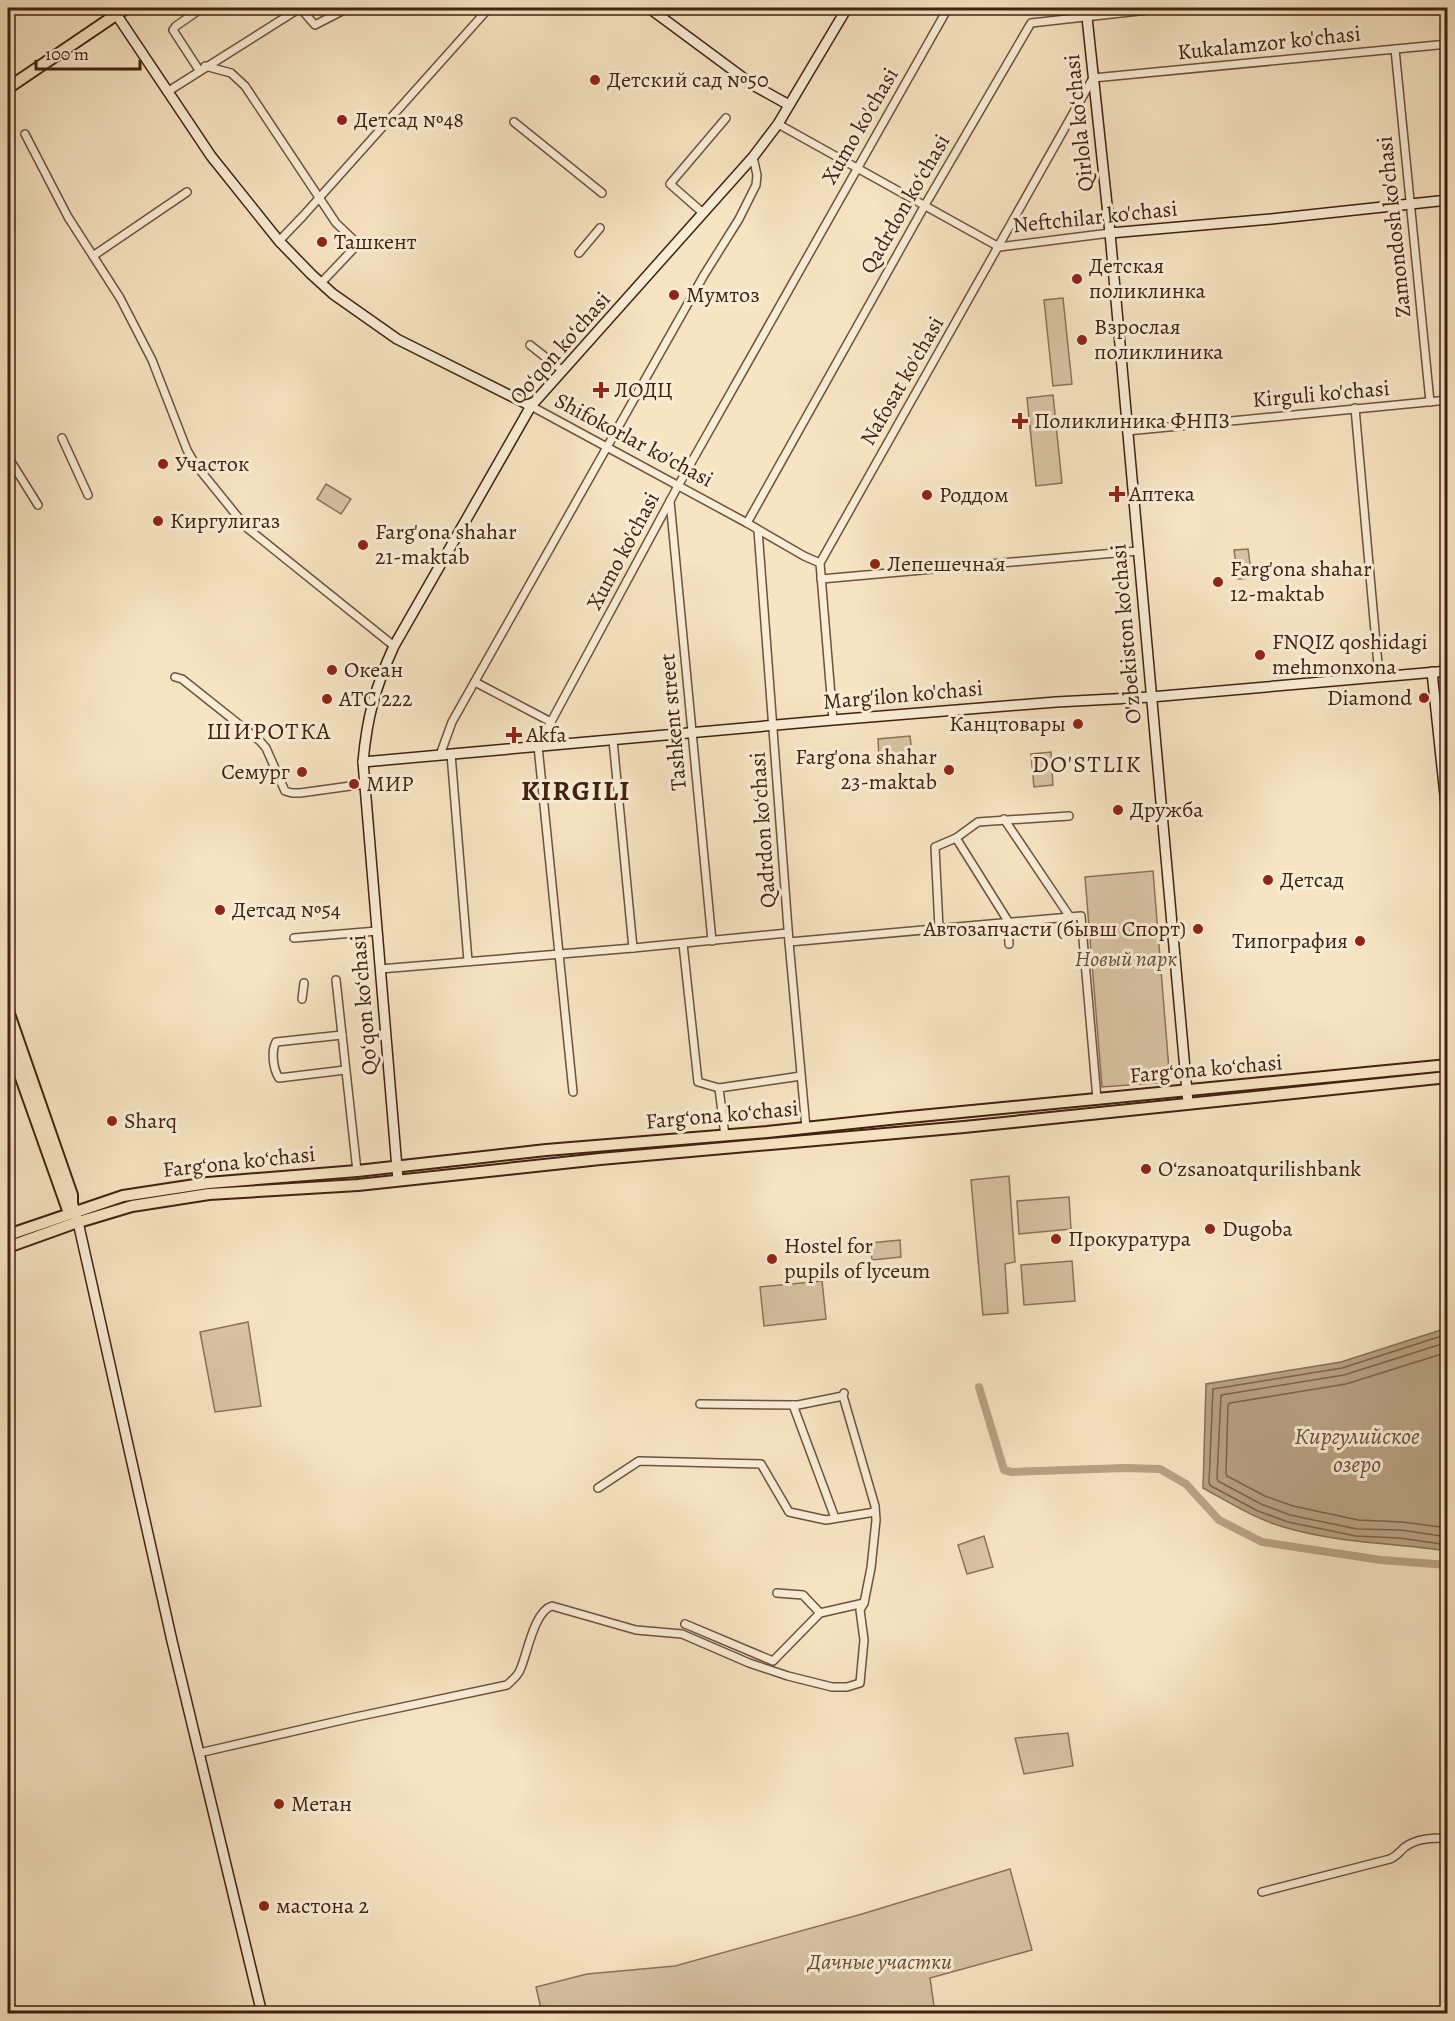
<svg xmlns="http://www.w3.org/2000/svg" width="1455" height="2021" viewBox="0 0 1455 2021" font-family="Alegreya,serif">
<style>
.green{fill:#d8c3a4;stroke:#8c725a;stroke-width:1.5}
.water{fill:#b9a285;stroke:#896e56;stroke-width:1.5}
.lines{fill:none;stroke-linecap:round;stroke-linejoin:round}
.shore{stroke:#7d624a;stroke-width:1.5}
.canal{stroke:#b9a285;stroke-width:8}
.street-casing{stroke:#6e523c;stroke-width:10}
.secondary-casing{stroke:#412110;stroke-width:12}
.primary-casing{stroke:#412110;stroke-width:14}
.street{stroke:#faedd7;stroke-width:7}
.secondary{stroke:#faedd7;stroke-width:9}
.primary{stroke:#f7e4c2;stroke-width:10}
.poi-dot{fill:#8f2418;stroke:#faedd7;stroke-width:2}
.labels{text-anchor:middle;dominant-baseline:central;stroke-width:6;stroke-linejoin:round;paint-order:stroke}
.street-label{font-size:22px;fill:#412110;stroke:#faedd7}
.poi-label{font-size:22px;fill:#412110;stroke:#faedd7;text-anchor:start}
.park-label{font-size:22px;font-style:italic;fill:#674a35;stroke:#faedd7}
.neighbourhood-label{font-size:24px;letter-spacing:1.5px;fill:#412110;stroke:#faedd7}
.water-label{font-size:24px;font-style:italic;fill:#6b4e39;stroke:#faedd7}
.district-label{font-size:28px;font-weight:bold;letter-spacing:1.5px;fill:#412110;stroke:#faedd7}
</style>
<rect width="100%" height="100%" fill="#f7e4c2"/>
<filter id="stains"><feTurbulence type="fractalNoise" baseFrequency=".00333" numOctaves="4"/><feColorMatrix values="0 0 0 0 .2 0 0 0 0 .09 0 0 0 0 .02 0 0 0 .5 -.17"/></filter>
<radialGradient id="worn" r=".72"><stop offset=".6" stop-color="#630" stop-opacity="0"/><stop offset="1" stop-color="#630" stop-opacity=".3"/></radialGradient>
<g class="green">
<path d="M 1063,298 L 1072,384 L 1053,386 L 1044,300 Z"/>
<path d="M 1053,395 L 1062,483 L 1036,486 L 1027,398 Z"/>
<path d="M 326,484 L 351,499 L 341,514 L 317,499 Z"/>
<path d="M 1248,549 L 1252,578 L 1238,579 L 1234,550 Z"/>
<path d="M 910,736 L 912,754 L 879,757 L 878,739 Z"/>
<path d="M 1051,752 L 1053,785 L 1034,787 L 1031,754 Z"/>
<path d="M 1153,871 L 1170,1082 L 1102,1087 L 1085,877 Z"/>
<path d="M 1009,1176 L 1015,1262 L 1005,1264 L 1008,1313 L 983,1315 L 971,1180 Z"/>
<path d="M 1069,1197 L 1071,1229 L 1019,1234 L 1017,1201 Z"/>
<path d="M 900,1240 L 901,1257 L 872,1260 L 870,1243 Z"/>
<path d="M 1072,1261 L 1075,1301 L 1024,1305 L 1021,1265 Z"/>
<path d="M 822,1281 L 826,1319 L 764,1326 L 760,1287 Z"/>
<path d="M 248,1322 L 261,1406 L 215,1412 L 200,1332 Z"/>
<path d="M 984,1536 L 993,1567 L 967,1574 L 958,1545 Z"/>
<path d="M 1068,1733 L 1073,1766 L 1024,1774 L 1015,1738 Z"/>
<path d="M 1010,1869 L 1032,1950 L 930,1978 L 935,2013 L 542,2013 L 536,1987 L 587,1974 L 675,1966 L 862,1914 Z"/>
</g>
<path class="water" d="M 1447,1328 L 1447,1551 C 1394,1543 1339,1543 1287,1528 C 1257,1520 1230,1503 1203,1488 L 1206,1384 L 1341,1362 Z"/>
<g class="lines">
<g class="shore">
<path d="M 1448,1334 L 1342,1368 L 1213,1389 L 1209,1483 L 1211,1486 L 1258,1511 L 1288,1522 L 1356,1536 L 1400,1538 L 1448,1545"/>
<path d="M 1448,1342 L 1344,1375 L 1221,1395 L 1217,1478 L 1218,1481 L 1261,1504 L 1290,1515 L 1357,1529 L 1401,1530 L 1448,1537"/>
<path d="M 1448,1352 L 1346,1384 L 1230,1403 L 1228,1405 L 1226,1473 L 1227,1476 L 1265,1496 L 1293,1506 L 1358,1520 L 1402,1522 L 1448,1528"/>
</g>
<path class="canal" d="M 979,1387 L 1004,1470 L 1012,1472 L 1125,1468 L 1160,1469 L 1186,1484 L 1219,1520 L 1262,1542 L 1381,1560 L 1448,1565"/>
<g class="street-casing">
<g id="street">
<path d="M 300,8 L 315,25 L 348,8"/>
<path d="M 1395,49 L 1430,402"/>
<path d="M 205,66 L 231,73 L 245,86 L 336,223 L 358,244 L 321,283"/>
<path d="M 199,70 L 173,30 L 176,26 L 202,8"/>
<path d="M 167,92 L 300,8"/>
<path d="M 514,122 L 602,193"/>
<path d="M 778,124 L 999,247 L 1110,233"/>
<path d="M 25,134 L 68,217 L 120,298 L 152,360 L 187,450 L 195,464 L 246,527 L 394,646"/>
<path d="M 703,213 L 670,184 L 726,118"/>
<path d="M 279,241 L 303,216 L 489,8"/>
<path d="M 579,253 L 600,228"/>
<path d="M 93,256 L 187,192"/>
<path d="M 530,345 L 563,371"/>
<path d="M 531,406 L 747,523 L 804,556 L 820,563"/>
<path d="M 1355,408 L 1379,676"/>
<path d="M 1127,431 L 1448,400"/>
<path d="M 62,438 L 88,495"/>
<path d="M 8,457 L 38,505"/>
<path d="M 670,501 L 712,941"/>
<path d="M 747,523 L 925,205 L 1031,23 L 1166,8"/>
<path d="M 758,530 L 789,942 L 806,1128"/>
<path d="M 821,579 L 1138,551"/>
<path d="M 175,677 L 182,679 L 260,741 L 266,748 L 285,791 L 292,793 L 300,793 L 365,784"/>
<path d="M 475,682 L 551,722"/>
<path d="M 833,720 L 820,563 L 1093,78 L 1448,44"/>
<path d="M 613,740 L 633,948"/>
<path d="M 451,754 L 468,961"/>
<path d="M 440,755 L 452,722 L 704,275 L 739,219 L 756,185 L 757,175 L 753,157"/>
<path d="M 1004,819 L 1070,917"/>
<path d="M 939,928 L 935,847 L 956,838"/>
<path d="M 294,938 L 377,931"/>
<path d="M 789,942 L 1081,916 L 1097,1099"/>
<path d="M 683,944 L 698,1082 L 719,1088"/>
<path d="M 1009,944 L 1008,921 L 956,838 L 978,822 L 1069,816"/>
<path d="M 380,969 L 633,948 L 788,933"/>
<path d="M 336,980 L 357,1171"/>
<path d="M 302,999 L 304,983"/>
<path d="M 342,1035 L 276,1042 C 271,1051 273,1069 279,1078 L 345,1070"/>
<path d="M 573,1092 L 538,746 L 678,486 L 948,8"/>
<path d="M 725,1136 L 719,1088 L 801,1076"/>
<path d="M 700,1404 L 798,1405 L 843,1396"/>
<path d="M 793,1405 L 835,1518"/>
<path d="M 598,1488 L 639,1461 L 761,1464 L 789,1512 L 826,1520 L 875,1512"/>
<path d="M 777,1593 L 803,1595 L 820,1613"/>
<path d="M 685,1624 L 773,1661 L 820,1613 L 864,1603"/>
<path d="M 199,1753 L 351,1718 L 507,1685 C 512,1680 518,1676 520,1670 C 527,1655 534,1611 552,1606 L 636,1630 L 682,1634 L 749,1663 L 788,1676 L 832,1687 L 847,1687 L 860,1683 L 864,1640 L 860,1610 L 864,1603 L 871,1568 L 876,1520 L 875,1506 L 843,1396 L 844,1393"/>
<path d="M 1262,1892 L 1390,1859 C 1397,1856 1399,1852 1405,1847 C 1417,1838 1433,1838 1448,1838"/>
</g>
</g>
<g class="secondary-casing">
<g id="secondary">
<path d="M 649,8 L 753,85 L 789,105"/>
<path d="M 1086,8 L 1110,233 L 1188,1103"/>
<path d="M 116,14 L 211,156 L 279,241 L 311,274 L 333,294 L 397,339 L 531,406"/>
<path d="M 1110,233 L 1271,219 L 1448,200"/>
<path d="M 1432,672 L 1448,824"/>
<path d="M 363,762 L 833,720 L 1056,702 L 1151,697 L 1448,671"/>
<path d="M 398,1180 L 363,762 C 367,717 375,688 394,646 L 531,406 L 753,157 L 778,124 L 847,8"/>
<path d="M 78,1222 L 172,1641 L 262,2014"/>
</g>
</g>
<g class="primary-casing">
<g id="primary">
<path d="M 8,88 L 126,8"/>
<path d="M 8,1011 L 72,1195 L 72,1204 L 76,1215"/>
<path d="M 8,1041 L 69,1213"/>
<path d="M 8,1235 L 123,1196 L 208,1183 L 357,1171 L 546,1150 L 767,1132 L 899,1118 L 1448,1065"/>
<path d="M 8,1247 L 72,1224 L 132,1206 L 209,1194 L 358,1185 L 600,1159 L 964,1127 L 1448,1077"/>
</g>
</g>
<use href="#street" class="street"/>
<use href="#secondary" class="secondary"/>
<use href="#primary" class="primary"/>
</g>
<g class="poi-dot">
<circle cx="595" cy="80" r="6"/>
<circle cx="342" cy="120" r="6"/>
<circle cx="322" cy="242" r="6"/>
<circle cx="1077" cy="279" r="6"/>
<circle cx="674" cy="295" r="6"/>
<circle cx="1082" cy="340" r="6"/>
<path d="M598 381h6v6h6v6h-6v6h-6v-6h-6v-6h6z"/>
<path d="M1017 412h6v6h6v6h-6v6h-6v-6h-6v-6h6z"/>
<circle cx="163" cy="464" r="6"/>
<path d="M1114 485h6v6h6v6h-6v6h-6v-6h-6v-6h6z"/>
<circle cx="927" cy="495" r="6"/>
<circle cx="158" cy="521" r="6"/>
<circle cx="363" cy="545" r="6"/>
<circle cx="875" cy="564" r="6"/>
<circle cx="1218" cy="582" r="6"/>
<circle cx="1260" cy="655" r="6"/>
<circle cx="332" cy="670" r="6"/>
<circle cx="1424" cy="698" r="6"/>
<circle cx="327" cy="699" r="6"/>
<circle cx="1078" cy="724" r="6"/>
<path d="M511 726h6v6h6v6h-6v6h-6v-6h-6v-6h6z"/>
<circle cx="949" cy="770" r="6"/>
<circle cx="302" cy="772" r="6"/>
<circle cx="354" cy="784" r="6"/>
<circle cx="1118" cy="810" r="6"/>
<circle cx="1268" cy="880" r="6"/>
<circle cx="220" cy="910" r="6"/>
<circle cx="1198" cy="929" r="6"/>
<circle cx="1360" cy="941" r="6"/>
<circle cx="112" cy="1121" r="6"/>
<circle cx="1146" cy="1169" r="6"/>
<circle cx="1210" cy="1229" r="6"/>
<circle cx="1056" cy="1239" r="6"/>
<circle cx="772" cy="1259" r="6"/>
<circle cx="279" cy="1804" r="6"/>
<circle cx="264" cy="1906" r="6"/>
</g>
<g class="labels">
<g class="street-label">
<text transform="translate(1269 43) rotate(-6)">Kukalamzor ko'chasi</text>
<text transform="translate(1079 123) rotate(-96)">Qirlola koʻchasi</text>
<text transform="translate(860 126) rotate(-60)">Xumo ko'chasi</text>
<text transform="translate(905 204) rotate(-60)">Qadrdon koʻchasi</text>
<text transform="translate(1095 217) rotate(-6)">Neftchilar ko'chasi</text>
<text transform="translate(1394 227) rotate(-96)">Zamondosh ko'chasi</text>
<text transform="translate(560 348) rotate(-49)">Qoʻqon koʻchasi</text>
<text transform="translate(902 381) rotate(-60)">Nafosat ko'chasi</text>
<text transform="translate(1321 394) rotate(-5)">Kirguli ko'chasi</text>
<text transform="translate(634 440) rotate(28)">Shifokorlar ko'chasi</text>
<text transform="translate(623 551) rotate(-62)">Xumo ko'chasi</text>
<text transform="translate(1126 634) rotate(-95)">O'zbekiston ko'chasi</text>
<text transform="translate(903 695) rotate(-5)">Marg'ilon ko'chasi</text>
<text transform="translate(673 722) rotate(-95)">Tashkent street</text>
<text transform="translate(763 830) rotate(-94)">Qadrdon koʻchasi</text>
<text transform="translate(364 1005) rotate(-95)">Qoʻqon koʻchasi</text>
<text transform="translate(1206 1069) rotate(-5)">Fargʻona koʻchasi</text>
<text transform="translate(722 1115) rotate(-5)">Fargʻona koʻchasi</text>
<text transform="translate(239 1162) rotate(-6)">Fargʻona koʻchasi</text>
</g>
<g class="poi-label">
<text x="607" y="80">Детский сад №50</text>
<text x="354" y="120">Детсад №48</text>
<text x="334" y="242">Ташкент</text>
<text x="1089" y="266">Детская<tspan x="1089" dy="25">поликлинка</tspan></text>
<text x="686" y="295">Mумтоз</text>
<text x="1094" y="327">Взрослая<tspan x="1094" dy="25">поликлиника</tspan></text>
<text x="614" y="390">ЛОДЦ</text>
<text x="1034" y="421">Поликлиника ФНПЗ</text>
<text x="175" y="464">Участок</text>
<text x="1129" y="494">Аптека</text>
<text x="939" y="495">Роддом</text>
<text x="170" y="521">Киргулигаз</text>
<text x="375" y="532">Farg'ona shahar<tspan x="375" dy="25">21-maktab</tspan></text>
<text x="887" y="564">Лепешечная</text>
<text x="1230" y="569">Farg'ona shahar<tspan x="1230" dy="25">12-maktab</tspan></text>
<text x="1272" y="642">FNQIZ qoshidagi<tspan x="1272" dy="25">mehmonxona</tspan></text>
<text x="344" y="670">Океан</text>
<text x="1412" y="698" text-anchor="end">Diamond</text>
<text x="339" y="699">АТС 222</text>
<text x="1066" y="724" text-anchor="end">Канцтовары</text>
<text x="526" y="735">Akfa</text>
<text x="937" y="757" text-anchor="end">Farg'ona shahar<tspan x="937" dy="25">23-maktab</tspan></text>
<text x="290" y="772" text-anchor="end">Семург</text>
<text x="366" y="784">МИР</text>
<text x="1130" y="810">Дружба</text>
<text x="1280" y="880">Детсад</text>
<text x="232" y="910">Детсад №54</text>
<text x="1186" y="929" text-anchor="end">Автозапчасти (бывш Спорт)</text>
<text x="1348" y="941" text-anchor="end">Типография</text>
<text x="124" y="1121">Sharq</text>
<text x="1158" y="1169">Oʻzsanoatqurilishbank</text>
<text x="1222" y="1229">Dugoba</text>
<text x="1068" y="1239">Прокуратура</text>
<text x="784" y="1246">Hostel for<tspan x="784" dy="25">pupils of lyceum</tspan></text>
<text x="291" y="1804">Метан</text>
<text x="276" y="1906">мастона 2</text>
</g>
<g class="park-label">
<text x="1126" y="959">Новый парк</text>
<text x="880" y="1962">Дачные участки</text>
</g>
<g class="neighbourhood-label">
<text x="269" y="731">ШИРОТКА</text>
<text x="1087" y="764">DO'STLIK</text>
</g>
<g class="water-label">
<text x="1357" y="1436">Киргулийское<tspan x="1357" dy="28">озеро</tspan></text>
</g>
<g class="district-label">
<text x="576" y="791">KIRGILI</text>
</g>
</g>
<rect width="1455" height="2021" fill="none" stroke="#f7e4c2" stroke-width="30"/>
<rect x="9" y="9" width="1437" height="2003" fill="none" stroke="#412110" stroke-width="3"/>
<rect x="15" y="15" width="1425" height="1991" fill="none" stroke="#412110" stroke-width="1.5"/>
<path d="M36 60v9h104v-9" fill="none" stroke="#412110" stroke-width="3"/>
<text x="45" y="60" font-size="18" fill="#412110" stroke="#faedd7" stroke-width="4.5" paint-order="stroke">100 m</text>
<rect width="100%" height="100%" filter="url(#stains)"/>
<rect width="100%" height="100%" fill="url(#worn)"/>
</svg>
